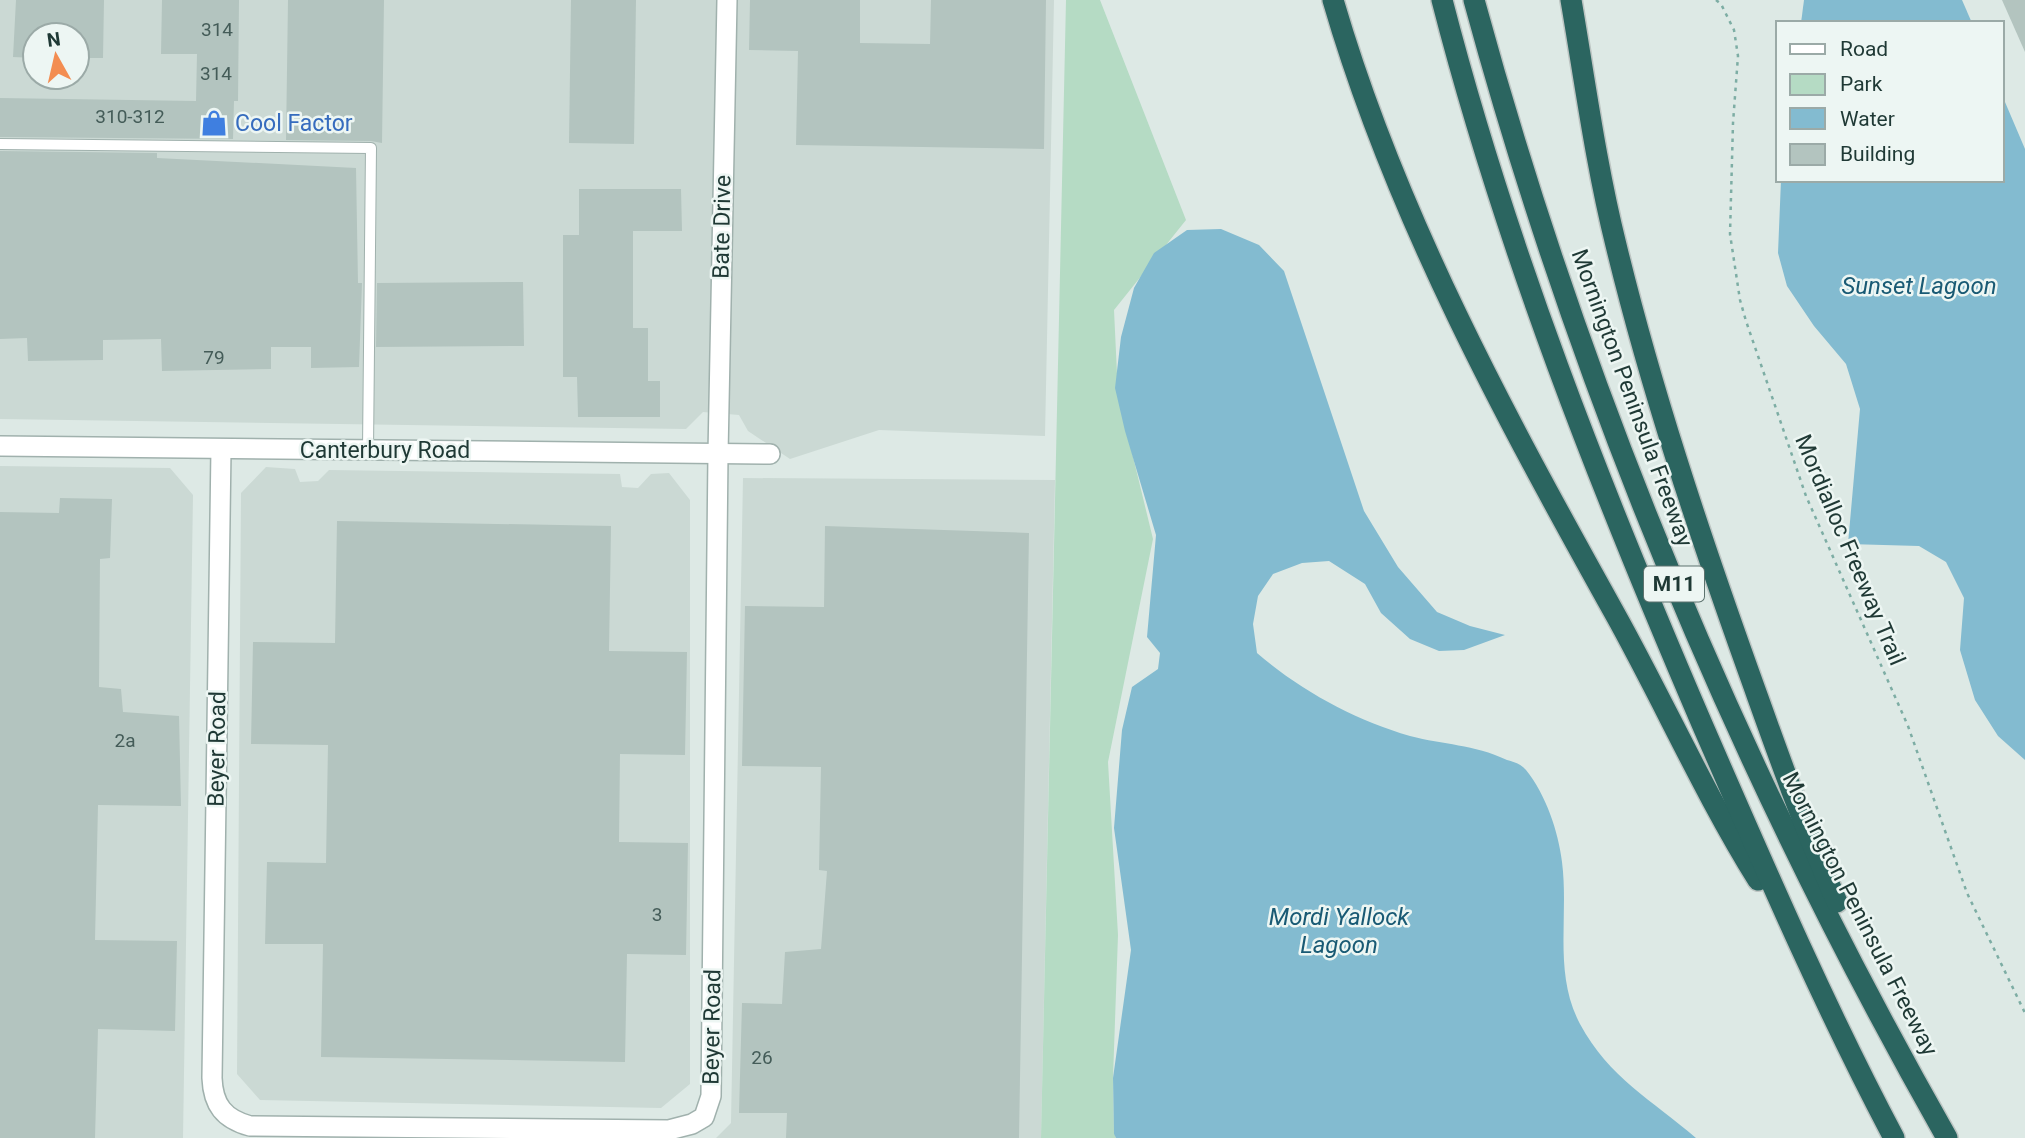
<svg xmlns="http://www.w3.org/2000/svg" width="2025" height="1138" viewBox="0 0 2025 1138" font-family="Roboto,sans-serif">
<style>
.built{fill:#cbd9d4;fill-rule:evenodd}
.green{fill:#b5dbc4}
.water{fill:#83bbd0}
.building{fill:#b3c4bf}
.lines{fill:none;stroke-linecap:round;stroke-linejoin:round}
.lane-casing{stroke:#a0b1ad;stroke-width:12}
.street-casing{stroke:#a0b1ad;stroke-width:22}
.highway-casing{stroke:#bcc4c2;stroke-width:24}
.path{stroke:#7dada4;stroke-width:2.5;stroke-dasharray:3.5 5;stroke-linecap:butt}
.lane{stroke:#fff;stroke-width:10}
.street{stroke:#fff;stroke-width:19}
.highway{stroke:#2b6560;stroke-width:21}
.labels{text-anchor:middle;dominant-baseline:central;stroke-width:5;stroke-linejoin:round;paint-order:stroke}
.number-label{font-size:19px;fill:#445c58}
.shield{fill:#edf6f3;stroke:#5d726e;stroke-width:2}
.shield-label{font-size:21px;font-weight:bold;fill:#1f3935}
.shop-label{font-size:23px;fill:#366cbe;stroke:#edf6f3;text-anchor:start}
.street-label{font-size:23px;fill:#1f3935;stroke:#edf6f3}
.water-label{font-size:24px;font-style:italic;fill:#195a74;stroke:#edf6f3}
</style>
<rect width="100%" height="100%" fill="#dde9e5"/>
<g class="built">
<path d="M 0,0 L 1054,0 L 1045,436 L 879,430 L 790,459 L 748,431 L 739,415 L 703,412 L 686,429 L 0,419 ZM 35,35 L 77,35 L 77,77 L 35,77 Z"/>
<path d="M 0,466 L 170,468 L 193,495 L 183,1138 L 0,1138 Z"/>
<path d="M 266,467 L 295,469 L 300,482 L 318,481 L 329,470 L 620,474 L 622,487 L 638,488 L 651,474 L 669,473 L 690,500 L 690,1084 L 661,1108 L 260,1100 L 237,1074 L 241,493 Z"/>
<path d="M 743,478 L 1055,480 L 1041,1138 L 716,1138 L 731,1123 Z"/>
</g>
<path class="green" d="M 1066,0 L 1100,0 L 1186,220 L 1114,310 L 1118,395 L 1153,539 L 1108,762 L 1118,935 L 1113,1078 L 1114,1133 L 1116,1138 L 1041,1138 Z"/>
<g class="water">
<path d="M 1804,0 L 1962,0 L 1972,23 L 1801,23 Z"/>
<path d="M 2002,95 L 2025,149 L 2025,760 L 1998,736 L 1975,700 L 1960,650 L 1964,598 L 1946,562 L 1919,546 L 1848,544 L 1860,409 L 1846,364 L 1814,326 L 1787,286 L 1778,253 L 1781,180 L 2002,180 Z"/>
<path d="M 1221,229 L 1259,245 L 1284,271 L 1364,511 L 1398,567 L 1437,612 L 1470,626 L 1505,635 L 1464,650 L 1439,651 L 1410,639 L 1381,613 L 1365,584 L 1329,561 L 1302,563 L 1273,574 L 1258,596 L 1253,624 L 1257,653 C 1301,691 1355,720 1410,736 C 1444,745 1473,744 1507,760 C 1514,762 1521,764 1526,770 C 1546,795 1558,831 1562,862 C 1569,917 1553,973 1580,1024 C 1609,1078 1652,1100 1696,1138 L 1116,1138 L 1114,1134 L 1113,1078 L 1131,950 L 1114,828 L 1122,730 L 1132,687 L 1158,669 L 1160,653 L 1147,637 L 1156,535 L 1125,431 L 1115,388 L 1121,337 L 1134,288 L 1154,253 L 1187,230 Z"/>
</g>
<g class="building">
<path d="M 16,0 L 104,0 L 103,58 L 77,58 L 77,35 L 35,35 L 35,58 L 13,57 Z"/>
<path d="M 162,0 L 239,0 L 238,101 L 234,101 L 233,139 L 0,137 L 0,98 L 196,101 L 197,54 L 161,54 Z"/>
<path d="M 288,0 L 384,0 L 382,143 L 371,141 L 286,140 Z"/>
<path d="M 571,0 L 636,0 L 634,144 L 569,143 Z"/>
<path d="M 750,0 L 860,0 L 860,43 L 930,44 L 931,0 L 1046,0 L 1044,149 L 796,145 L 798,51 L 749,50 Z"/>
<path d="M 2002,0 L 2025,0 L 2025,52 Z"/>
<path d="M 0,151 L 157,153 L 157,158 L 356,168 L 358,283 L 362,283 L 359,367 L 311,368 L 311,347 L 271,347 L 271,369 L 162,371 L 161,339 L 103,340 L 103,360 L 28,361 L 27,338 L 0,339 Z"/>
<path d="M 579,189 L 681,189 L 682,231 L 633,231 L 633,328 L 648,328 L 648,381 L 660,381 L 660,417 L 578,417 L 577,377 L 563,377 L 563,235 L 579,235 Z"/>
<path d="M 523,282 L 524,346 L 376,347 L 377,283 Z"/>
<path d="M 60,498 L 112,499 L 110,558 L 100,559 L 99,687 L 121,689 L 123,712 L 179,716 L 181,806 L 98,805 L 95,940 L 177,941 L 175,1031 L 98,1029 L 95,1138 L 0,1138 L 0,512 L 59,513 Z"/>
<path d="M 337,521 L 611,526 L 609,651 L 687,652 L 685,755 L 620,754 L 619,842 L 688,843 L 686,955 L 627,954 L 625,1062 L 321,1057 L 323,944 L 265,944 L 267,862 L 326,863 L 328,745 L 251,744 L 253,642 L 335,643 Z"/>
<path d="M 825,526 L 1029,533 L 1019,1138 L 786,1138 L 787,1113 L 739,1113 L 742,1003 L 782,1004 L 785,952 L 821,949 L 827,871 L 819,870 L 821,767 L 742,766 L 745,606 L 824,607 Z"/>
</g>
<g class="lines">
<g class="lane-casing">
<path id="lane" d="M 0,144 L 371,148 L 368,450"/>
</g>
<g class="street-casing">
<g id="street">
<path d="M 0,446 L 770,454"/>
<path d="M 221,449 L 212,1078 C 213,1105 224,1119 250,1126 L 669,1130 L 692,1124 L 704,1117 L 711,1096 L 718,454 L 727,0"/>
</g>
</g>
<g class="highway-casing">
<g id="highway">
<path d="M 1333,0 C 1396,217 1506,418 1615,614 C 1664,702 1705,795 1758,880"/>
<path d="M 1442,0 C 1506,249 1601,489 1702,724 C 1763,864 1823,1004 1894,1138"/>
<path d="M 1474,0 C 1582,397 1744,780 1947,1138"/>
<path d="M 1571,0 C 1585,82 1596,165 1616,245 C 1651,389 1698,530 1748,670 C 1776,748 1803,826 1837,902"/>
</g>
</g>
<path class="path" d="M 1716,0 L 1721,4 L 1734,30 L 1738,56 L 1733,123 L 1730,234 L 1740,300 L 1746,321 L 1806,496 L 1908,726 L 1967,893 L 2025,1013"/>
<use href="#lane" class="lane"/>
<use href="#street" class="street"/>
<use href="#highway" class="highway"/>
</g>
<defs>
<g id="shop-bare" transform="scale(2.1)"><path d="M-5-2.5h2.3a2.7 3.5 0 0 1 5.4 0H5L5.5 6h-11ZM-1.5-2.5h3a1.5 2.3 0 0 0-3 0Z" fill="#3f7fe0" stroke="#edf6f3" stroke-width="2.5" paint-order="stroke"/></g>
</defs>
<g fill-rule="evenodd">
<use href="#shop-bare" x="214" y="123"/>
</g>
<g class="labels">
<g class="number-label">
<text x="217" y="29">314</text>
<text x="216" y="73">314</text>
<text x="130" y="116">310-312</text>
<text x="214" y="357">79</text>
<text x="125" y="740">2a</text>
<text x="657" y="914">3</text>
<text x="762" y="1057">26</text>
</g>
<rect class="shield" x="1644" y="566.5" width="60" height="35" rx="5"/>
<g class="shield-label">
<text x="1674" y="584">M11</text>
</g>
<g class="shop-label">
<text x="235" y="123">Cool Factor</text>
</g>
<g class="street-label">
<text transform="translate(722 227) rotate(-89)">Bate Drive</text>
<text transform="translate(1632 398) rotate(70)">Mornington Peninsula Freeway</text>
<text x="385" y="450">Canterbury Road</text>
<text transform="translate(1850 550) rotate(67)">Mordialloc Freeway Trail</text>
<text transform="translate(217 749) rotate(-89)">Beyer Road</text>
<text transform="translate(1860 914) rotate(63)">Mornington Peninsula Freeway</text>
<text transform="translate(712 1027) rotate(-89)">Beyer Road</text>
</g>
<g class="water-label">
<text x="1919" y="286">Sunset Lagoon</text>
<text x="1339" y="917">Mordi Yallock<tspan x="1339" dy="28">Lagoon</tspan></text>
</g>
</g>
<rect x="1776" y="21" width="228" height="161" fill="#edf6f3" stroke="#9baaa7" stroke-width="2"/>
<rect x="1790" y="44" width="35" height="10" fill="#ffffff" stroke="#9baaa7" stroke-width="2"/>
<text x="1840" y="56" font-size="21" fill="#1f3935">Road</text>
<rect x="1790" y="74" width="35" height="21" fill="#b5dbc4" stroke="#9baaa7" stroke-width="2"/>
<text x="1840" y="91" font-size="21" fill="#1f3935">Park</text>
<rect x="1790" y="108" width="35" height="21" fill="#83bbd0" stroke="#9baaa7" stroke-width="2"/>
<text x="1840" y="126" font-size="21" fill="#1f3935">Water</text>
<rect x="1790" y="144" width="35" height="21" fill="#b3c4bf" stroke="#9baaa7" stroke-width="2"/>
<text x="1840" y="161" font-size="21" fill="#1f3935">Building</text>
<g transform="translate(56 56) rotate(352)"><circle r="33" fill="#edf6f3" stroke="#9baaa7" stroke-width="2"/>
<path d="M0-5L12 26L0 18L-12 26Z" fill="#f38d51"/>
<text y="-10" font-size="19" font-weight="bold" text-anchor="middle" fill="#1f3935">N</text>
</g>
</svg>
